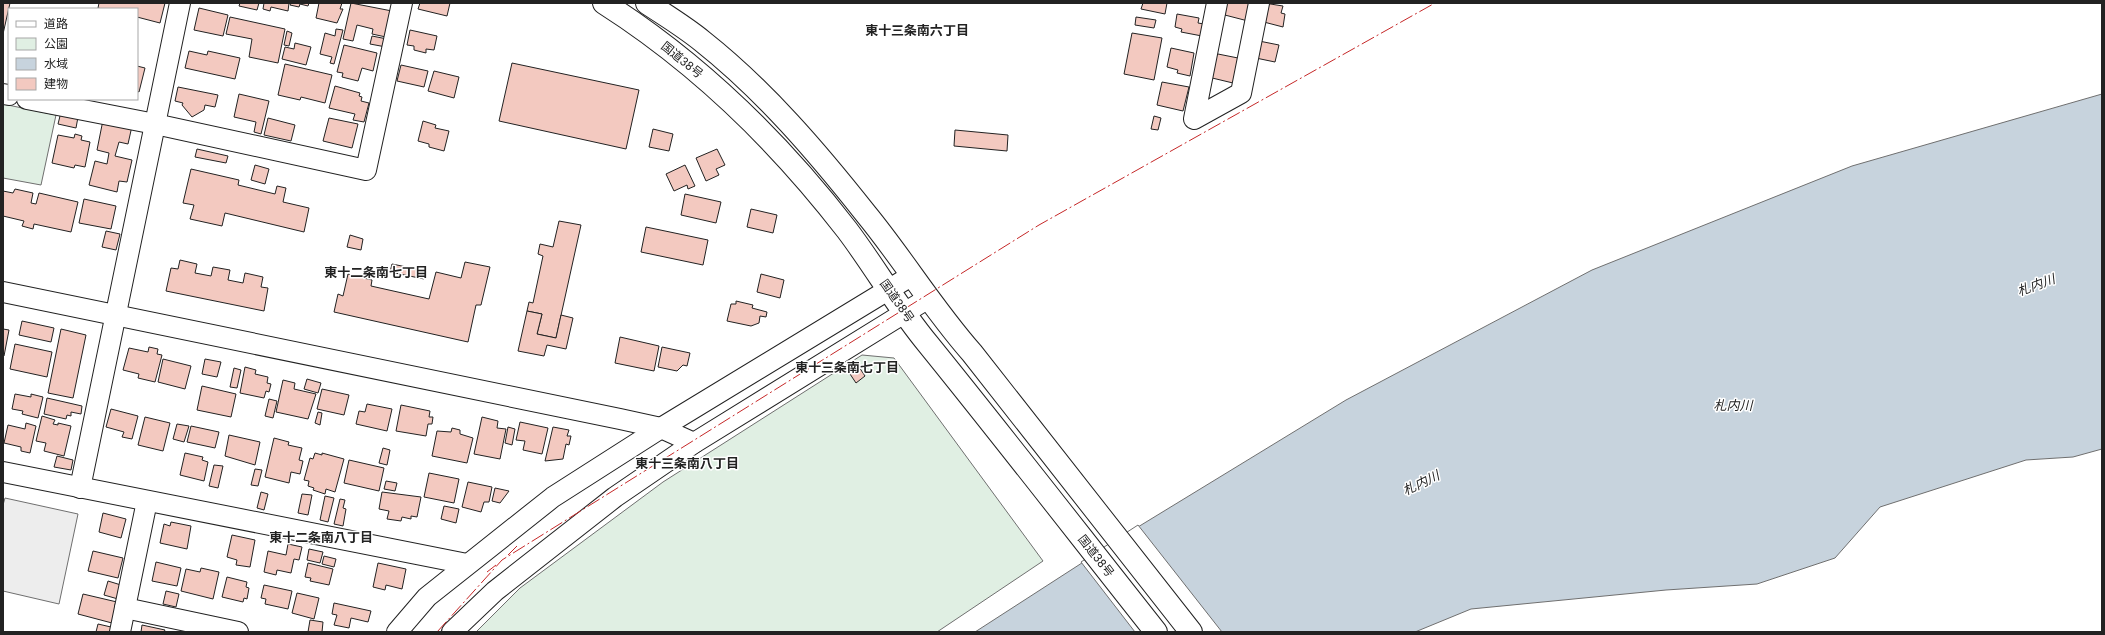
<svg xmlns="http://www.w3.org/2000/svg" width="2105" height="635" viewBox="0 0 2105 635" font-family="Roboto,'Noto Sans JP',sans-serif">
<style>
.green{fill:#e0efe3;stroke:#6f6f6f}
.parking{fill:#ededed;stroke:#6f6f6f}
.water{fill:#c7d3dd;stroke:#6f6f6f}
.pier{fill:#fff;stroke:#6f6f6f}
.building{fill:#f3c9c0;stroke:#222}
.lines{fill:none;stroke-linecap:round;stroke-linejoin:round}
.minor-casing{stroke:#222;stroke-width:22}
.highway-casing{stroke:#222;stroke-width:24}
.minor{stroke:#fff;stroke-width:20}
.highway{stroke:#fff;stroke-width:22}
.power{stroke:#c62828;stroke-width:1;stroke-dasharray:14 3 2 3;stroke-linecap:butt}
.labels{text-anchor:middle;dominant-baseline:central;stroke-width:3;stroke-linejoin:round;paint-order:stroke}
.street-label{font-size:12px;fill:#222;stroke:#fff}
.neighbourhood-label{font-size:13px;font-weight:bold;fill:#222;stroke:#fff}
.water-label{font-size:13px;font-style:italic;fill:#222;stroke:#fff}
</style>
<rect width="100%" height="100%" fill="#fff"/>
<g class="green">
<path d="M 3,104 L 56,115 L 41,185 L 3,178 Z"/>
<path d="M 862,355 L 894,358 L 1043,561 L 937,632 L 476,632 L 520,588 L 663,482 Z"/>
</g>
<path class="parking" d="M 5,498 L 78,514 L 59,604 L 3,591 L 3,505 Z"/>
<path class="water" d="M 2102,94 L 2102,449 L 2073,457 L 2026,460 L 1880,507 L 1835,558 L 1757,584 L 1666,590 L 1471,609 L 1415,632 L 975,632 L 1133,530 L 1346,400 L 1592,270 L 1852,166 Z"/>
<path class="pier" d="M 1138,525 L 1222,632 L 1135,632 L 1081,562 Z"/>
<g class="building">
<path d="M 3,3 L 10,3 L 3,34 Z"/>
<path d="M 99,3 L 165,3 L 160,23 L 137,17 L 137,9 L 102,9 L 98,8 Z"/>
<path d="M 240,3 L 259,3 L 257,10 L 239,6 Z"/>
<path d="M 264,3 L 289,3 L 288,11 L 271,7 L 270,11 L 263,9 Z"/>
<path d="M 291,3 L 309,3 L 308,6 L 300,4 L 299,7 L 290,5 Z"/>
<path d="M 317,3 L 342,3 L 340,9 L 343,9 L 337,23 L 316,18 L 319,3 Z"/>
<path d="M 351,3 L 392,11 L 386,37 L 372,34 L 373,29 L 357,25 L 353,41 L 343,39 Z"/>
<path d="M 420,3 L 450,3 L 447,16 L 418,9 Z"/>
<path d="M 1143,3 L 1167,3 L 1165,14 L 1141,9 Z"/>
<path d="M 1223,3 L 1252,3 L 1248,21 L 1221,14 Z"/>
<path d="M 1264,3 L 1283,6 L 1281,13 L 1285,14 L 1283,27 L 1260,21 Z"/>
<path d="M 199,8 L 228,15 L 223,36 L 194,30 Z"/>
<path d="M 1177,14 L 1199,18 L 1198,23 L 1204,24 L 1202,36 L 1181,32 L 1182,29 L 1175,27 Z"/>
<path d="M 230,17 L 285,29 L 278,63 L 249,57 L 252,39 L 226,34 Z"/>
<path d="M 1136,17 L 1156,20 L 1154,28 L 1135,25 Z"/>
<path d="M 336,29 L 343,30 L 334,64 L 330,63 L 332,57 L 320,54 L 325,33 L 335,36 Z"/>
<path d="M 410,30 L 437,36 L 434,50 L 426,49 L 426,53 L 414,50 L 414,46 L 407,45 Z"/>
<path d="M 287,31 L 292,33 L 289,46 L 284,45 Z"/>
<path d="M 1132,33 L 1162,38 L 1154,80 L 1124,74 Z"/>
<path d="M 372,36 L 387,39 L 386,47 L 370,44 Z"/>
<path d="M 1254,40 L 1279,45 L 1275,62 L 1251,57 Z"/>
<path d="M 295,43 L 311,47 L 306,65 L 282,59 L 285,47 L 294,49 Z"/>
<path d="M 344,45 L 377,53 L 373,71 L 362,68 L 358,81 L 342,77 L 343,73 L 337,72 Z"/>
<path d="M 1171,48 L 1194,53 L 1190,76 L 1177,73 L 1178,70 L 1167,67 Z"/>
<path d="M 189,51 L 207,55 L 208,51 L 240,58 L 235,79 L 185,68 Z"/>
<path d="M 1213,53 L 1238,58 L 1233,83 L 1208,77 Z"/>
<path d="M 512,63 L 639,90 L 626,149 L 499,121 Z"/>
<path d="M 285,64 L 332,75 L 325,103 L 301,97 L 300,100 L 278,95 Z"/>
<path d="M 401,65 L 428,71 L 424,87 L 397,81 Z"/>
<path d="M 137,66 L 145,68 L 139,92 L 137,91 Z"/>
<path d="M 434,71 L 459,77 L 454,98 L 428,91 Z"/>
<path d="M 1162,82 L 1189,87 L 1183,111 L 1157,105 Z"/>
<path d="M 335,86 L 360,93 L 359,96 L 362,97 L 361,101 L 369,103 L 364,122 L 353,120 L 355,114 L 329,108 Z"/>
<path d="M 178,87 L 218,95 L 215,107 L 205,105 L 204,110 L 192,117 L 182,105 L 183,103 L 175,101 Z"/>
<path d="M 239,94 L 269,101 L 261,134 L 254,132 L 256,122 L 234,117 Z"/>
<path d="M 61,112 L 78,117 L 76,128 L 58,124 Z"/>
<path d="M 1154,116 L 1161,118 L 1158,130 L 1151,129 Z"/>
<path d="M 268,118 L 295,125 L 291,141 L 264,135 Z"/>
<path d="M 329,118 L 358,124 L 352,148 L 323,141 Z"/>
<path d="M 103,120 L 132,126 L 128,144 L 119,142 L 115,156 L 132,160 L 127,182 L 119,181 L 117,192 L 89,185 L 95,161 L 107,164 L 109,153 L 97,150 Z"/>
<path d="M 423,121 L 436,125 L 435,128 L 449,131 L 444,151 L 429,147 L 429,144 L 418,141 Z"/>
<path d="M 653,129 L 673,134 L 669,151 L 649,147 Z"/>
<path d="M 955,130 L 1008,135 L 1007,151 L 954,146 Z"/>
<path d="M 75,134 L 82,136 L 81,140 L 90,142 L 85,167 L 75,165 L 74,168 L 52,163 L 58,135 L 74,138 Z"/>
<path d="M 197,149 L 228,156 L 226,163 L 195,157 Z"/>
<path d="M 717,149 L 725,165 L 716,169 L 719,175 L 706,181 L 696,158 Z"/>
<path d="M 255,165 L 269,169 L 265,184 L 251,180 Z"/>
<path d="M 685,165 L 695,186 L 688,189 L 687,185 L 674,191 L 666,174 Z"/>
<path d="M 191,169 L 239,180 L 238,185 L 275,194 L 277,186 L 286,188 L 283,202 L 309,208 L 304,232 L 225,213 L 222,226 L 190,219 L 194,205 L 183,203 Z"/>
<path d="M 15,189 L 33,193 L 31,203 L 36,204 L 39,193 L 78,202 L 71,232 L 34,224 L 33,229 L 22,226 L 24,221 L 3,216 L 3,191 L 13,193 Z"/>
<path d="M 685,194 L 721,202 L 716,223 L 681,215 Z"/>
<path d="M 84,199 L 116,206 L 111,229 L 79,223 Z"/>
<path d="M 751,209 L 777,215 L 773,233 L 747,227 Z"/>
<path d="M 559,221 L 581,225 L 556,338 L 537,334 L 542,314 L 527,311 L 529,302 L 533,303 L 543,256 L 538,254 L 540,244 L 553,247 Z"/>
<path d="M 646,227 L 708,240 L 703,265 L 641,252 Z"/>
<path d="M 106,231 L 120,234 L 116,250 L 102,247 Z"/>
<path d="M 350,235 L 363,239 L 361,250 L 347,247 Z"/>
<path d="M 180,260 L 197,264 L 195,273 L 211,276 L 213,267 L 230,270 L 228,280 L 243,283 L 245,273 L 263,277 L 261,287 L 268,288 L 264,311 L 166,291 L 171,268 L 178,269 Z"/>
<path d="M 465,262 L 490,267 L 481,305 L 476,305 L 468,342 L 334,312 L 338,294 L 343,296 L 348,274 L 372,280 L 371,286 L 429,299 L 436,272 L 461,278 Z"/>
<path d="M 392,264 L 426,271 L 424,279 L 390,272 Z"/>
<path d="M 761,274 L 784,280 L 780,298 L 757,292 Z"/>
<path d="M 736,301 L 753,305 L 752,308 L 767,312 L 766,317 L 760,316 L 759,323 L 751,326 L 727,321 L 731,304 L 736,304 Z"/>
<path d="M 527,311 L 542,314 L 537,334 L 556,338 L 561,315 L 573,318 L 566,349 L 547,345 L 544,356 L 518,351 Z"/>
<path d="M 22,321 L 54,328 L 51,342 L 19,335 Z"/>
<path d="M 3,329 L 9,330 L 4,356 L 3,355 Z"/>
<path d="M 61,329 L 86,335 L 73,398 L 48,393 Z"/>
<path d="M 620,337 L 659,346 L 654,371 L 615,363 Z"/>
<path d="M 15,344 L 52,352 L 47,377 L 10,369 Z"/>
<path d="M 149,347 L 158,349 L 157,354 L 162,355 L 155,382 L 138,378 L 139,374 L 123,370 L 129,348 L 148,352 Z"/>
<path d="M 662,347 L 690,353 L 687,366 L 683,365 L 677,371 L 658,367 Z"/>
<path d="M 163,359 L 191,366 L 185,389 L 158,382 Z"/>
<path d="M 205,359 L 221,362 L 217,377 L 202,374 Z"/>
<path d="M 245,367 L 256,370 L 255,374 L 268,377 L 267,383 L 271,384 L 269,392 L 266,391 L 264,398 L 240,393 Z"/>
<path d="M 859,367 L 865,376 L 856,383 L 850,374 Z"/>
<path d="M 234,368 L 241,370 L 237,388 L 230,387 Z"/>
<path d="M 307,379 L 321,383 L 318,393 L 304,389 Z"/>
<path d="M 283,380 L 295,383 L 294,389 L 316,394 L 308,419 L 276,412 Z"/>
<path d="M 202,386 L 236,394 L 231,417 L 197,410 Z"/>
<path d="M 322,389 L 349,395 L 344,415 L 317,409 Z"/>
<path d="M 15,394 L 31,397 L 31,394 L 43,397 L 38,418 L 22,414 L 23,411 L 12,409 Z"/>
<path d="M 47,398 L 82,406 L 81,414 L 71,412 L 71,416 L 67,415 L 66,419 L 44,414 Z"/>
<path d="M 269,399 L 277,401 L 273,418 L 265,416 Z"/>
<path d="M 367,404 L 392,409 L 387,431 L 356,424 L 359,411 L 365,412 Z"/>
<path d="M 401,405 L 430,411 L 429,417 L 433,417 L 432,424 L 428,424 L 426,436 L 396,431 Z"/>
<path d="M 111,409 L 138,416 L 132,439 L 122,437 L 124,432 L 106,427 Z"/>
<path d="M 318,412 L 322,413 L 320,425 L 315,423 Z"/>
<path d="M 42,416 L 55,420 L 53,424 L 58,425 L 58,423 L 71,426 L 64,456 L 44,451 L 46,443 L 36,441 Z"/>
<path d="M 145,417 L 170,423 L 163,451 L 138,445 Z"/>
<path d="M 482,417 L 498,421 L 497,428 L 506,429 L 500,459 L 474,454 Z"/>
<path d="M 520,422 L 548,428 L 542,454 L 523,450 L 525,441 L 516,440 Z"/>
<path d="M 26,423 L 36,426 L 30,453 L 21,451 L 21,447 L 4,443 L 8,425 L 25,429 Z"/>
<path d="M 177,424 L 189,426 L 184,442 L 173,439 Z"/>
<path d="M 191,426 L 219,432 L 215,448 L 187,442 Z"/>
<path d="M 508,427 L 515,429 L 512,445 L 505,443 Z"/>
<path d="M 553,427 L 569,430 L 567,436 L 571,436 L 569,445 L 566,444 L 563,459 L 545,461 Z"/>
<path d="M 452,428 L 460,430 L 460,434 L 473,438 L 467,463 L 432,456 L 437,431 L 451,432 Z"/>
<path d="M 229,435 L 260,442 L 255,465 L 225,456 Z"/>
<path d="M 274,438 L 289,442 L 288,445 L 302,448 L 299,460 L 303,461 L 300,474 L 291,472 L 289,483 L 265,477 Z"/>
<path d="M 383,448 L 390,450 L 387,465 L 379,463 Z"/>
<path d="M 185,453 L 203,457 L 202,460 L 208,462 L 204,481 L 180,475 Z"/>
<path d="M 315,453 L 322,455 L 322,453 L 344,459 L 335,492 L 326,489 L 325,494 L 313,490 L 314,488 L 308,486 L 309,481 L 304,480 L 310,458 L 313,459 Z"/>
<path d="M 57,456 L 73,460 L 71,470 L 54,467 Z"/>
<path d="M 349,460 L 384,468 L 379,491 L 344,483 Z"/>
<path d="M 214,465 L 223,466 L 218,488 L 209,486 Z"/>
<path d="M 255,469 L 262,470 L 258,486 L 251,485 Z"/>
<path d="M 429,473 L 459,479 L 454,503 L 424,497 Z"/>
<path d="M 386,481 L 397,483 L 395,491 L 384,489 Z"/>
<path d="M 468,482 L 492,487 L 489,502 L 484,502 L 481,512 L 462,507 Z"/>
<path d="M 495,488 L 509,491 L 500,503 L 492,501 Z"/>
<path d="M 261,492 L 268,494 L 264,510 L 257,508 Z"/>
<path d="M 382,492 L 421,497 L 417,517 L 411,516 L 411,519 L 402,517 L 401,521 L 387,519 L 389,511 L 379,509 Z"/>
<path d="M 302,494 L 312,495 L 308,515 L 298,513 Z"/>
<path d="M 325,496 L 334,498 L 328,522 L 320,520 Z"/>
<path d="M 340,499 L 345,500 L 343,508 L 346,509 L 343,526 L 334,524 Z"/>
<path d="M 444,506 L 459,509 L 456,523 L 441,519 Z"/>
<path d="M 103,513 L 126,519 L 121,538 L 99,532 Z"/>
<path d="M 171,522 L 191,526 L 187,549 L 160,543 L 164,524 L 170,526 Z"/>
<path d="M 232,535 L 255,540 L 250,567 L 236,565 L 237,560 L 227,557 Z"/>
<path d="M 288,544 L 302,547 L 299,560 L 294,559 L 291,573 L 277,570 L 276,575 L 264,572 L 268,551 L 286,555 Z"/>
<path d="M 309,549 L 323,552 L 320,563 L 307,560 Z"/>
<path d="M 93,551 L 123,558 L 118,578 L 88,571 Z"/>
<path d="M 324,556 L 336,559 L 334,567 L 322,564 Z"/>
<path d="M 156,562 L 181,568 L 177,586 L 152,581 Z"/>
<path d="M 308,563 L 333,569 L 329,585 L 310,581 L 311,578 L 305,577 Z"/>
<path d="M 378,563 L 406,569 L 402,589 L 386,585 L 385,590 L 373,587 Z"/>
<path d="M 201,568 L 219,572 L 213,599 L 181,591 L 186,569 L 200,572 Z"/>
<path d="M 227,577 L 247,582 L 246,587 L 249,588 L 247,599 L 244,598 L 243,602 L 222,597 Z"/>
<path d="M 108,581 L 121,585 L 118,599 L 104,595 Z"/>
<path d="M 264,585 L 292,591 L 288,609 L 265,604 L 266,599 L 261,598 Z"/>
<path d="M 166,591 L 179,594 L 176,607 L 163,604 Z"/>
<path d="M 297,593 L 319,598 L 314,619 L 292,613 Z"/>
<path d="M 83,594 L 117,602 L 112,623 L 78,614 Z"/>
<path d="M 334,603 L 371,611 L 368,622 L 351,618 L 349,628 L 334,625 L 337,615 L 332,614 Z"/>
<path d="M 310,620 L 323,622 L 322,632 L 308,632 Z"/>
<path d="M 98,624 L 111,627 L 110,632 L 96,632 Z"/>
<path d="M 142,625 L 165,630 L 164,632 L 141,632 Z"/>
</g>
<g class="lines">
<g class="minor-casing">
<g id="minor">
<path d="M 1217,3 L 1194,119 L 1241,93 L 1259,3"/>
<path d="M 3,94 L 9,95"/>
<path d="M 27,99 L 155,124 L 366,170 L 402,3"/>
<path d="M 3,292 L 620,419 L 661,428 L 694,443"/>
<path d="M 3,472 L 467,564"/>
<path d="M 80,488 L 180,3"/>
<path d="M 125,608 L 238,632"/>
<path d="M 120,632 L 147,501"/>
<path d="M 397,632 L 427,597 L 553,497 L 661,428 L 911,276"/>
<path d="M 452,632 L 495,591 L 615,497 L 694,443 L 927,299"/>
</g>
</g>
<g class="highway-casing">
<g id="highway">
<path d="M 604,3 C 698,63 779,142 847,230 C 875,267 898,308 928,344 C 1005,439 1080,536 1156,632"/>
<path d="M 647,3 C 665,15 685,27 702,41 C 764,90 817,152 866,214 C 903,259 933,309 972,353 L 1191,632"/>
</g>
</g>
<use href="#minor" class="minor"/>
<use href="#highway" class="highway"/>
<g class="power">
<path d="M 508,555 L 517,546"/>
<path d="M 487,572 L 496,565"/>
<path d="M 437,632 L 502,560 L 1039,225 L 1435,3"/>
</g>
</g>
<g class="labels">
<g class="street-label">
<text transform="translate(682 60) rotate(39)">国道38号</text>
<text transform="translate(897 301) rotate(55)">国道38号</text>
<text transform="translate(1096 556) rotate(52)">国道38号</text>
</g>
<g class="neighbourhood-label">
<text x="917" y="30">東十三条南六丁目</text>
<text x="376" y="272">東十二条南七丁目</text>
<text x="847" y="367">東十三条南七丁目</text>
<text x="687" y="463">東十三条南八丁目</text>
<text x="321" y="537">東十二条南八丁目</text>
</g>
<g class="water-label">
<text transform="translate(2036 285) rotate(-20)">札内川</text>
<text x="1733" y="405">札内川</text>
<text transform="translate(1421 483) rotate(-26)">札内川</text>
</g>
</g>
<rect width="2105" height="635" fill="none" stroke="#222222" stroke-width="8"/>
<rect x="8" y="8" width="130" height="92" fill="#ffffff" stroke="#a7a7a7"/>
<rect x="16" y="21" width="20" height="6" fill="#ffffff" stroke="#a7a7a7"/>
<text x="44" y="28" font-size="12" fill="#222222">道路</text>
<rect x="16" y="38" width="20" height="12" fill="#e0efe3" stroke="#a7a7a7"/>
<text x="44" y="48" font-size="12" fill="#222222">公園</text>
<rect x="16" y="58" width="20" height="12" fill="#c7d3dd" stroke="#a7a7a7"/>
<text x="44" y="68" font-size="12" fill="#222222">水域</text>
<rect x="16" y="78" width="20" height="12" fill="#f3c9c0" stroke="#a7a7a7"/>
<text x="44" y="88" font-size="12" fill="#222222">建物</text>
</svg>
